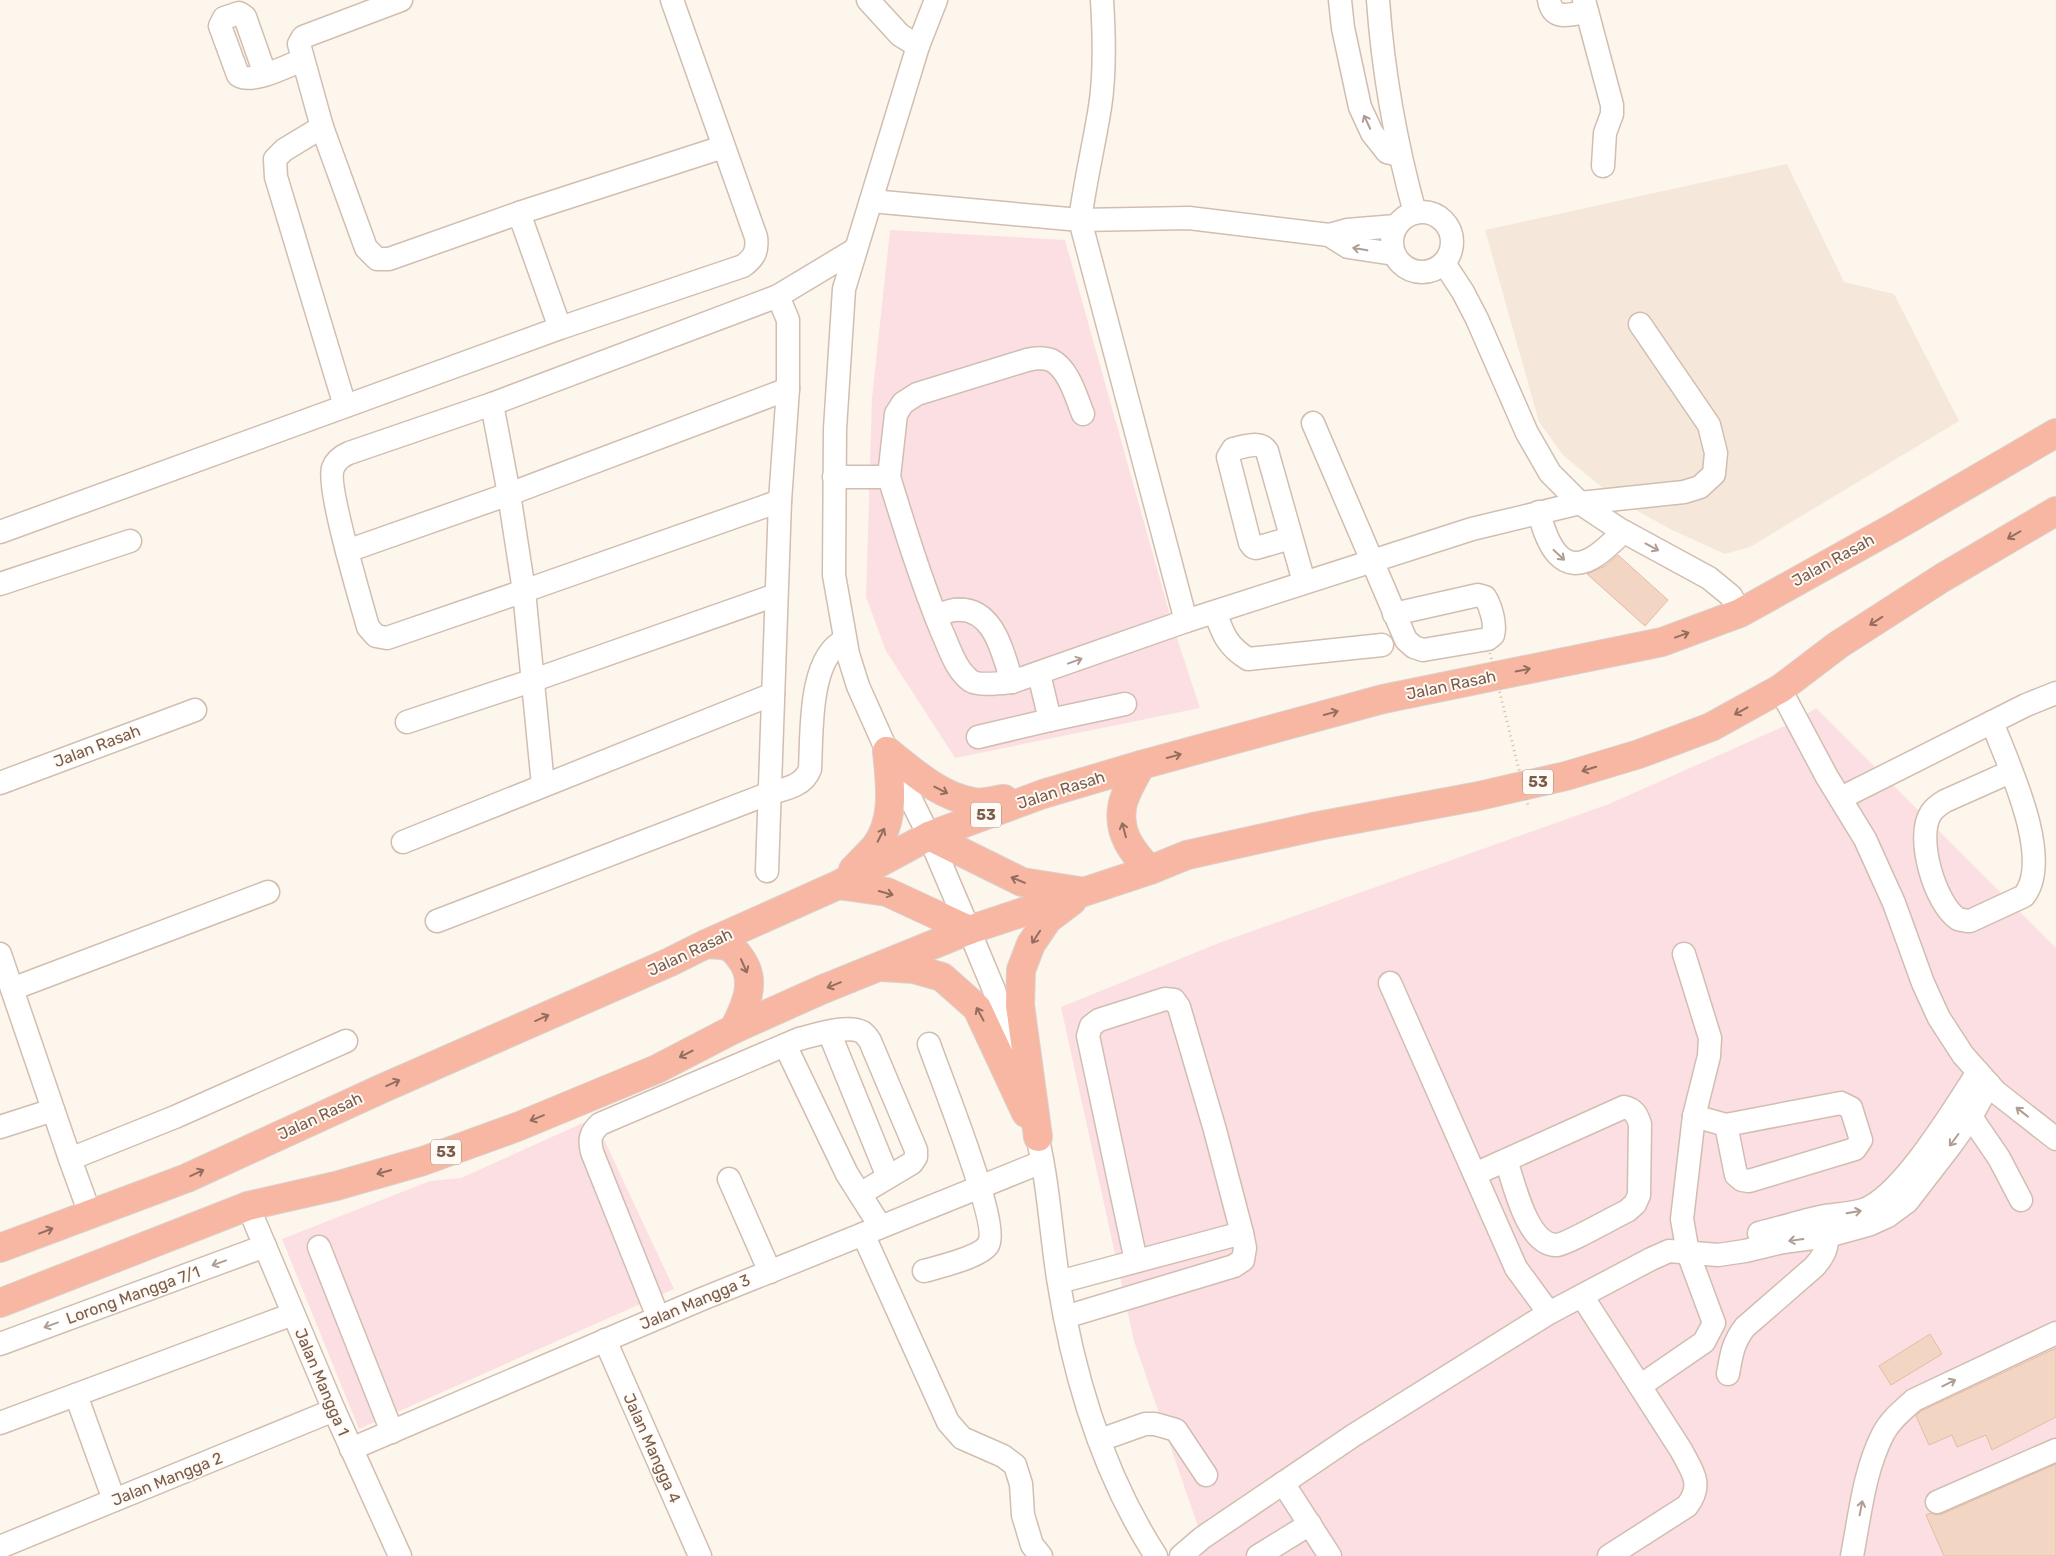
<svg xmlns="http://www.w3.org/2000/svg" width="2056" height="1556" viewBox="0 0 2056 1556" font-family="Rubik,sans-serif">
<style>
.residential{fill:#f5e8da}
.medical{fill:#fbdfe3}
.building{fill:#f3d5c3;stroke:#e6bba3}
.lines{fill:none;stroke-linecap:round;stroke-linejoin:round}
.minor-casing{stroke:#d1beb0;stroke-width:25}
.highway-casing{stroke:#dad1cd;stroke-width:30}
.minor{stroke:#fff;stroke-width:22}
.highway{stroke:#f7b7a3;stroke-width:28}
.path-bridge{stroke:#d9b8a5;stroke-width:3;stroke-dasharray:1 4;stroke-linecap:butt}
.oneway{stroke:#af9d94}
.oneway2{stroke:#936e5e}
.labels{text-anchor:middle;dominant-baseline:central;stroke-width:4;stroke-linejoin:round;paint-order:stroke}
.shield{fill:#fffaf3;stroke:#a28b7f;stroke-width:1}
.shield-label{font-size:15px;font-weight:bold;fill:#7a5c4d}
.street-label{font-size:16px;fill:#7a5c4d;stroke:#fffaf3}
</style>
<rect width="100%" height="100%" fill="#fdf6ec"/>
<path class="residential" d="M 1787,164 L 1844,282 L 1894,294 L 1959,421 L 1750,547 L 1725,554 L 1670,529 L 1616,499 L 1563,455 L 1539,422 L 1485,230 Z"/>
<g class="medical">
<path d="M 890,230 L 1065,240 L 1173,626 L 1200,708 L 955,758 L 886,651 L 866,597 L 872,398 Z"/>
<path d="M 1816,708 L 2056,948 L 2056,1556 L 1202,1556 L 1202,1538 L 1134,1341 L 1061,1007 L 1219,943 L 1609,804 L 1796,721 Z"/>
<path d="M 594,1118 L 674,1289 L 359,1429 L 282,1239 L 430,1181 L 461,1178 Z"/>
</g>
<g class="building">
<path d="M 1618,555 L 1668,600 L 1645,626 L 1587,574 L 1605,566 Z"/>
<path d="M 1930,1334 L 1942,1354 L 1891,1385 L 1879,1366 Z"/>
<path d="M 2056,1348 L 2056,1417 L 1992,1450 L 1986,1435 L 1957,1447 L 1952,1435 L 1929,1445 L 1916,1416 L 1921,1411 Z"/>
<path d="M 2056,1464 L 2056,1556 L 1944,1556 L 1926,1515 L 1931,1513 L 1936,1515 L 1942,1514 Z"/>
</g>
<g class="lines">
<g class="minor-casing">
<g id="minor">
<path d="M 401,0 L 303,37 L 299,44 L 322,127 L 366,248 L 377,259 L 389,259 L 519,213 L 723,147"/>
<path d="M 868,0 L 900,35 L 918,46"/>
<path d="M 936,0 L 918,46 L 844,289 L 835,429 L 834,575 L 848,654 L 858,686 L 887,751 L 929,836 L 969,930 L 994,990 L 1020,1079"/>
<path d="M 1102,0 C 1104,32 1105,76 1100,107 C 1094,145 1085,182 1080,220 L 1186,621 L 1472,529 L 1580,503 L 1684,492 L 1700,487 L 1714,474 L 1716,453 L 1709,425 L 1640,324"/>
<path d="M 1340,0 L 1343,28 L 1360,107 L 1372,133 L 1387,152 L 1399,155"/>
<path d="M 1378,0 C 1383,72 1396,144 1415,213"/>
<path d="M 1549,0 C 1553,22 1570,14 1587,12"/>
<path d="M 1584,0 L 1612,105 L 1612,114 L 1605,133 L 1603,166"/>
<path d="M 265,74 L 245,17 L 239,13 L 224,18 L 220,26 L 238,75 C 251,85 287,66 302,60"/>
<path d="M 322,127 L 284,150 L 275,159 L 276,177 L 345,406"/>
<path d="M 871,201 L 1080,220 L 1189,218 L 1329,235 L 1347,230 L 1396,226"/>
<circle cx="1422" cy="242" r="30"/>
<path d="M 519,213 L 560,328"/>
<path d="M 1329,235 L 1348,247 L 1394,254"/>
<path d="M 1444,263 L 1463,292 L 1477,319 L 1527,433 L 1550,473 L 1580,503 L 1619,529 L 1709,578 L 1731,596 L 1740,613"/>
<path d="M 492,404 L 509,494 L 524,591 L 780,501 L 788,389 L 788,320 L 778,296"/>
<path d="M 1313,423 L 1406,640 L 1414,647 L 1423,650 L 1488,639 L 1493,635 C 1496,624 1491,607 1485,597 L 1478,595 L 1394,614"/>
<path d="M 834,477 L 889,477 C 905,529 921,581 942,632 C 950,649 955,669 971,681 C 979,686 1002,683 1012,682 L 1186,621"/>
<path d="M 889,477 L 896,414 L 903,403 L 917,394 L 1027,360 C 1035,358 1043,357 1051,360 C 1069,369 1076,397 1083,414"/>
<path d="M 1539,512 C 1546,541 1561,580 1597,555 C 1607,548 1615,539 1624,532"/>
<path d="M 0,532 L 560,328 L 743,266 C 754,258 758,251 756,237 L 672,0"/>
<path d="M 1291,538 L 1256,548 L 1253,547 L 1250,543 L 1228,457 L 1233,449 C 1244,447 1260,440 1267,451 L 1304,582"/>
<path d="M 347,551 L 509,494 L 788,389"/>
<path d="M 0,584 L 130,541"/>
<path d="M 1215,612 C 1223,634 1227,646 1248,659 L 1382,645"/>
<path d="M 936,616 C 941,614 948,611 954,610 C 994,605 1003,654 1012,682"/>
<path d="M 1780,689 L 1827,777 L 1865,839 L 1894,903 L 1923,983 L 1939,1018 L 1963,1055 L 1996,1092 L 2056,1139"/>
<path d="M 1050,720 L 1125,704"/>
<path d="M 407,722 L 534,680 L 776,595"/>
<path d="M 1992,722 C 2007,762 2054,858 2024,896 L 1970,921 C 1966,921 1962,920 1958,919 C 1935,904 1915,837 1931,813 C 1935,807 1940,804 1945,801 L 2010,772"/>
<path d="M 978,737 L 1050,720 L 1039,674"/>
<path d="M 0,783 L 195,710"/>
<path d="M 543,785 L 524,591 L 387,638 L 376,636 L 368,627 C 361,601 326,486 333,468 C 336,460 342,456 349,453 L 492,404 L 778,296 L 856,249"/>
<path d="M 1841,798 L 2026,705 L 2056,693"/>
<path d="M 403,842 L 773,694"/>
<path d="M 767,871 L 780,501"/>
<path d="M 437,921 L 770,793 C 785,789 804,786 810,769 C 812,734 808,657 845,640"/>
<path d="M 0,954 L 70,1159 L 90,1214"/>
<path d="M 1390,983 L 1516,1268 L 1549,1313"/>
<path d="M 12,989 L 268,892"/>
<path d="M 829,1032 L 888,1177"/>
<path d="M 785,1045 L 847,1174 L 875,1218 L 878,1228"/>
<path d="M 1694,1116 L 1726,1125 L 1841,1103 L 1851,1108 L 1861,1140 L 1855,1149 L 1749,1181 L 1742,1180 L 1736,1175 L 1726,1125"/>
<path d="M 1971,1117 L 1999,1158 L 2021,1200"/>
<path d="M 1033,1121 C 1048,1172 1050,1227 1058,1278 C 1073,1374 1103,1474 1156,1556"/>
<path d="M 0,1127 L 53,1110"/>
<path d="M 70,1159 L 175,1117 L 346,1041"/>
<path d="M 1475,1174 L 1624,1107 C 1634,1109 1637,1115 1640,1124 L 1639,1195 L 1635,1204 L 1627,1211 C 1614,1217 1567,1244 1557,1245 C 1527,1246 1514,1183 1506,1160"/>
<path d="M 729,1179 L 770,1272"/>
<path d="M 248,1206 L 334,1410 L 400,1556"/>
<path d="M 1759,1233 C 1781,1228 1803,1220 1825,1216 C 1837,1214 1851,1214 1863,1210 C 1902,1197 1955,1107 1978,1072"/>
<path d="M 863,1234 L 948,1422 L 962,1438 L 1003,1456 L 1015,1465 L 1021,1484 L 1023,1515 L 1032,1545 L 1041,1556"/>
<path d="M 319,1247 L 392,1432"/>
<path d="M 924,1271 C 939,1267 980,1257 988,1245 C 1001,1225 939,1074 929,1044"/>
<path d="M 1059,1282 L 1242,1233"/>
<path d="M 1582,1296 L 1681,1450 C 1692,1471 1704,1484 1687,1506 L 1609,1556"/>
<path d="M 658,1317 L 592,1152 C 589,1140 590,1133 600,1124 L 799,1039 C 815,1035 847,1024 862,1032 C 865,1034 868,1038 870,1041 L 916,1150 L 916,1157 L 912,1163 L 860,1194"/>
<path d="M 1065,1317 L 1234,1266 L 1243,1260 L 1245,1248 L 1242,1233 L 1215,1130 L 1179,1007 L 1174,1000 L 1165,999 L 1099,1020 L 1091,1026 L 1088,1036 L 1136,1261"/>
<path d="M 605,1340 L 700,1556"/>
<path d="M 0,1344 L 265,1246"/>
<path d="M 1728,1374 C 1731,1356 1733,1342 1745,1327 L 1814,1267 C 1828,1252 1829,1242 1825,1222"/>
<path d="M 1640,1386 L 1704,1342 L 1714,1323 L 1688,1253 L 1682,1219 L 1694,1116 L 1709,1056 L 1710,1038 L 1684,954"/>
<path d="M 76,1395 L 114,1500"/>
<path d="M 0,1423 L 293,1314"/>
<path d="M 1100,1440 L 1145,1424 L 1155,1424 L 1176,1430 L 1206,1475"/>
<path d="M 351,1449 L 702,1299 L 1042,1162"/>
<path d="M 1283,1483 L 1330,1556"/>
<path d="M 1937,1502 L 2056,1450"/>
<path d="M 0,1547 L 334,1410"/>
<path d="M 1181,1556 L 1202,1538 L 1354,1435 L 1504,1341 L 1549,1313 L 1651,1259 L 1669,1251 L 1718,1255 L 1745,1251 L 1783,1242 L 1828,1236 L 1868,1225 L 1888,1216 L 1907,1202 L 1951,1145 L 1971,1117 L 1989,1084"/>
<path d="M 1258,1556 L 1310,1524"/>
<path d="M 1852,1556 C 1860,1515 1864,1471 1883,1434 C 1890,1420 1903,1410 1914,1400 L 2056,1333"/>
</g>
</g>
<g class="highway-casing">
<g id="highway">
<path d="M 887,751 C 914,772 939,796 973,802 C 983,804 995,800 1004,799"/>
<path d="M 1141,765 C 1135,777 1123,796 1122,808 C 1118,834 1133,853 1150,870"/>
<path d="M 929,836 L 1022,882 L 1079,891"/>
<path d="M 853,870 C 860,862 868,855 875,847 C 896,820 890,783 887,751"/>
<path d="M 838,885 L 887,892 L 969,930"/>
<path d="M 706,944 C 713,945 723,944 729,947 C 735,950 739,956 743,962 C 757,984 744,1009 734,1029"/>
<path d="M 882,967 L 914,969 L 942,977 L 977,1008 L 1026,1113"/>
<path d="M 1038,1137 L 1020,1005 L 1021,970 L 1031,944 L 1048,919 L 1072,901"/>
<path d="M 0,1248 L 187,1178 L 381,1089 L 670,962 L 706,944 L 838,885 L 929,836 L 1043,794 L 1141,765 L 1383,699 L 1662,642 L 1740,613 L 1898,525 L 2056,433"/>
<path d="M 0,1303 L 248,1206 L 336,1186 L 423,1161 L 517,1127 L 657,1069 L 734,1029 L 821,990 L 969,930 L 1150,870 L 1187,855 L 1318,826 L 1479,796 L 1566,776 L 1639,754 L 1711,727 L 1780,689 L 1838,645 L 1942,578 L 2056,511"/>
</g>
</g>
<use href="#minor" class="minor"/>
<use href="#highway" class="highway"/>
<path class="path-bridge" d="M 1490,653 L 1528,806"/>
</g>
<defs><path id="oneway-shaft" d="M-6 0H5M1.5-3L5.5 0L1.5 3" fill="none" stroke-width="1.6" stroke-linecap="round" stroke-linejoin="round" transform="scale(1.25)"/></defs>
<g class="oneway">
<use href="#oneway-shaft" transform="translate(1367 122) rotate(-115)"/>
<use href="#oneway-shaft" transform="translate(1360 249) rotate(-170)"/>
<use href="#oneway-shaft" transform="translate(1652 547) rotate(28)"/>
<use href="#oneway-shaft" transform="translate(1559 555) rotate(43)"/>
<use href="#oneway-shaft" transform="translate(1075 661) rotate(-20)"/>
<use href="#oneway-shaft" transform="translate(2022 1112) rotate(-142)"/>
<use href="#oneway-shaft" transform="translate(1954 1140) rotate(127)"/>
<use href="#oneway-shaft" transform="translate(1854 1212) rotate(-9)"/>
<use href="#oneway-shaft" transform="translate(1796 1240) rotate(172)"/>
<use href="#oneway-shaft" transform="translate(219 1263) rotate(160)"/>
<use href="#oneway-shaft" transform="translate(51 1325) rotate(160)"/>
<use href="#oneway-shaft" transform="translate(1949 1383) rotate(-27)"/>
<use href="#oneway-shaft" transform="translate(1861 1508) rotate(-79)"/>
</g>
<g class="oneway2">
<use href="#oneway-shaft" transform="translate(2014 535) rotate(150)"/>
<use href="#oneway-shaft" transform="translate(1876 621) rotate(147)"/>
<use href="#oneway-shaft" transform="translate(1682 635) rotate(-20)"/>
<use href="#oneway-shaft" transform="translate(1523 670) rotate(-11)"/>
<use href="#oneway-shaft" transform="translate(1741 711) rotate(151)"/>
<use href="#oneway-shaft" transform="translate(1331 713) rotate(-15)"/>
<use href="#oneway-shaft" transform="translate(1174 756) rotate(-15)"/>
<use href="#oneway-shaft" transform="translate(1589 769) rotate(163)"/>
<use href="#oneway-shaft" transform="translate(941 790) rotate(27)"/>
<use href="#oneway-shaft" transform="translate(1124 830) rotate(-105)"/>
<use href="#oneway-shaft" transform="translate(881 835) rotate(-63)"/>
<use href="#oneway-shaft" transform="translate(1018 880) rotate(-158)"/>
<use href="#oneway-shaft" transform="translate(886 893) rotate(16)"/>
<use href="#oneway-shaft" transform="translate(1036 937) rotate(123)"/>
<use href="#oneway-shaft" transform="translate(744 966) rotate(66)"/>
<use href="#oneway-shaft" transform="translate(834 985) rotate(158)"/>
<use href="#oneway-shaft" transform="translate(980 1014) rotate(-118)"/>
<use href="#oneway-shaft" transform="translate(542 1018) rotate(-24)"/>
<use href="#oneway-shaft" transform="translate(686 1054) rotate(153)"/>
<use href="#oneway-shaft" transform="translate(393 1083) rotate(-24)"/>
<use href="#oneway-shaft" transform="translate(537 1118) rotate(158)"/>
<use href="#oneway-shaft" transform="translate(384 1172) rotate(164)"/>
<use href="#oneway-shaft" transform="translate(197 1173) rotate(-25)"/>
<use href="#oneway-shaft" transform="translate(46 1231) rotate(-21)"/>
</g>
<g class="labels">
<g class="shield">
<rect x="1523" y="769.5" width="30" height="25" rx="4"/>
<rect x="971" y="802.5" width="30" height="25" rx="4"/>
<rect x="431" y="1139.5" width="30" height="25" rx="4"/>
</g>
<g class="shield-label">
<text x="1538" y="782">53</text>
<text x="986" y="815">53</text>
<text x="446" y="1152">53</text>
</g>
<g class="street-label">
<text transform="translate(1833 560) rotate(-29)">Jalan Rasah</text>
<text transform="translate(1451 685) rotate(-12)">Jalan Rasah</text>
<text transform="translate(97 746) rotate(-21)">Jalan Rasah</text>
<text transform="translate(1061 790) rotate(-18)">Jalan Rasah</text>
<text transform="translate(690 952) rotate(-25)">Jalan Rasah</text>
<text transform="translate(320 1116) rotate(-25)">Jalan Rasah</text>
<text transform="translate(133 1295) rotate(-20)">Lorong Mangga 7/1</text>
<text transform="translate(695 1302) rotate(-23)">Jalan Mangga 3</text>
<text transform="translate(322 1382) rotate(67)">Jalan Mangga 1</text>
<text transform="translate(652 1448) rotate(66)">Jalan Mangga 4</text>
<text transform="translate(167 1479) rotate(-22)">Jalan Mangga 2</text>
</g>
</g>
</svg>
